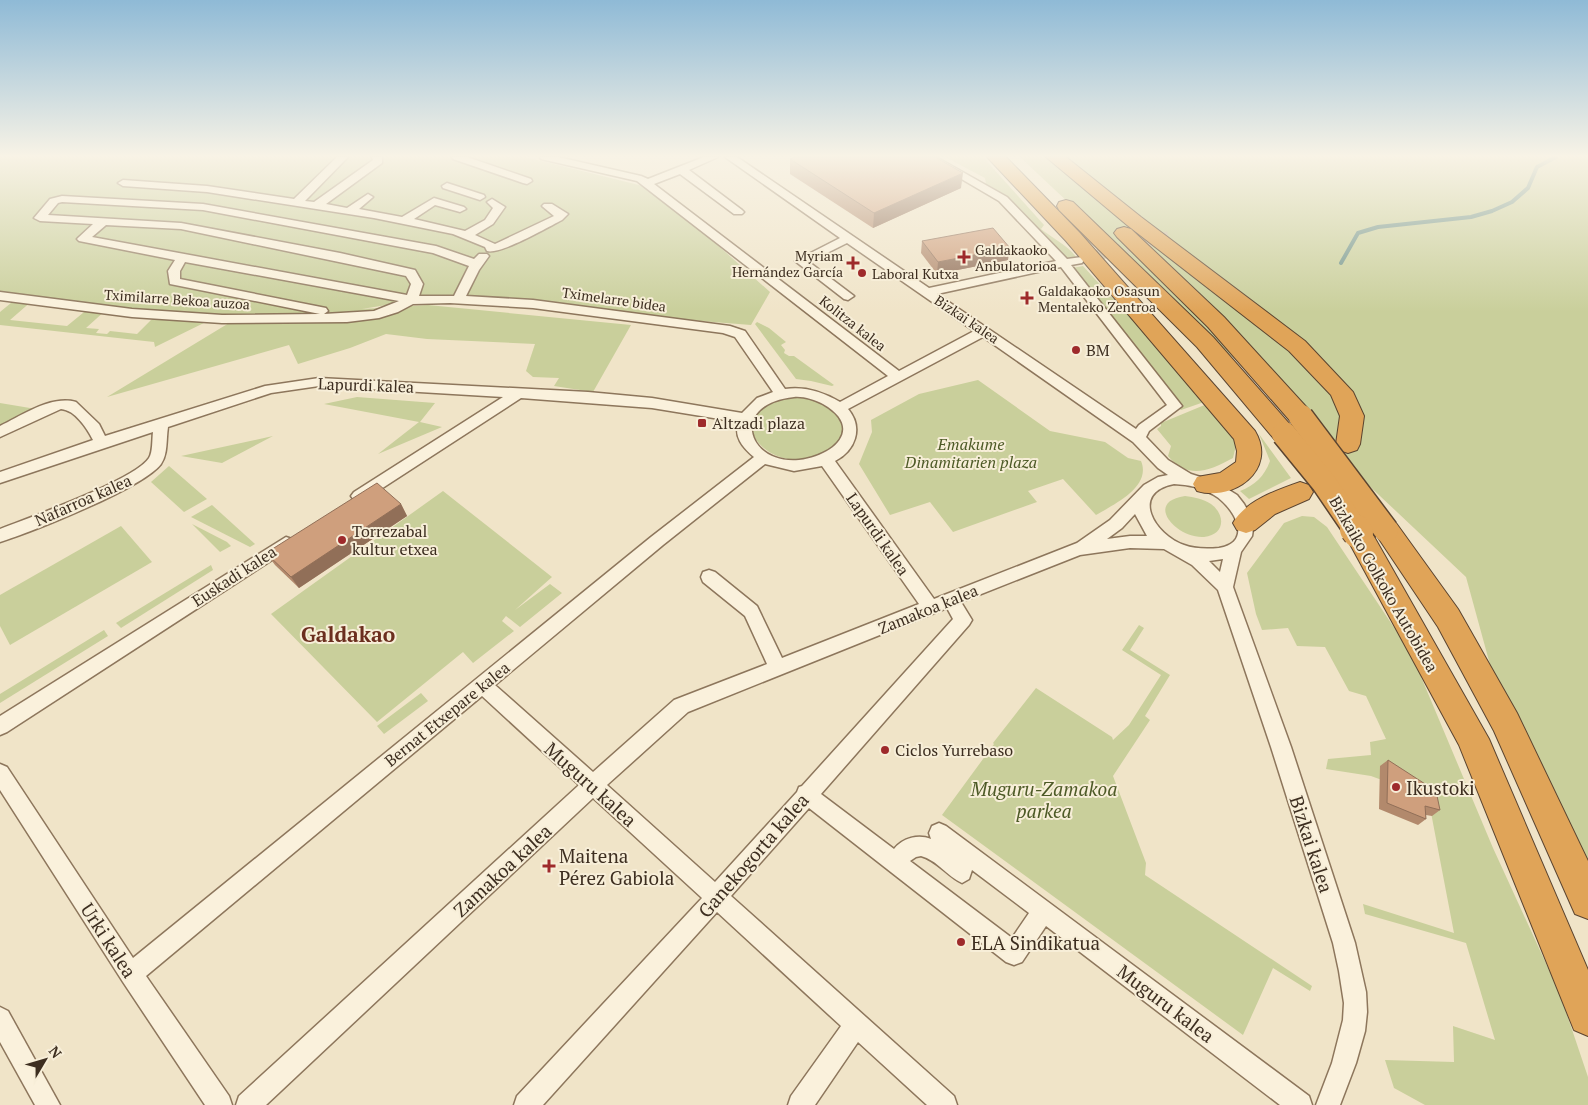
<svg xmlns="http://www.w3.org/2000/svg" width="1588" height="1105" viewBox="0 0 1588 1105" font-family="'PT Serif',serif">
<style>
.green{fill:#c9cf9b;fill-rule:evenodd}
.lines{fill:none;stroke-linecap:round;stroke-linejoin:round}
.stream{stroke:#6f938a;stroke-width:4}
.minor-tunnel{stroke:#ccc0a6;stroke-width:11;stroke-dasharray:11 5.5;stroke-linecap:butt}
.minor-casing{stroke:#8d765c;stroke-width:3}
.motorway-casing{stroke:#5b4430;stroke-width:2}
.minor{fill:#faf1dc;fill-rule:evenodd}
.motorway{fill:#e0a458;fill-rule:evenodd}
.motorway-bridge-far1-casing{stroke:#5b4430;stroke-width:27;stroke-linecap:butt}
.motorway-bridge-casing{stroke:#5b4430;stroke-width:32;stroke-linecap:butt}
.motorway-bridge-far1{stroke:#e0a458;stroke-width:24}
.motorway-bridge{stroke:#e0a458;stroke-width:30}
.wall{fill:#b2896c}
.shaded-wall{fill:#916f58}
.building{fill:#cf9f7d;stroke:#916f58}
.poi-dot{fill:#9e2a2b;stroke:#f7eed8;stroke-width:2}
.labels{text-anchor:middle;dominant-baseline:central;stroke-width:4;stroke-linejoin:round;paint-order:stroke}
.far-poi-label{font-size:14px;fill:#3d2e20;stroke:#f7eed8;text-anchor:start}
.far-street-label{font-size:14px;fill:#3d2e20;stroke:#f7eed8}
.poi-label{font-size:16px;fill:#3d2e20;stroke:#f7eed8;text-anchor:start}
.street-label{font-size:16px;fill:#3d2e20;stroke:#f7eed8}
.park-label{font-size:16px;font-style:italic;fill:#4d5a26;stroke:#f7eed8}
.near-street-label{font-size:19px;fill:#3d2e20;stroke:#f7eed8}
.near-poi-label{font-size:19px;fill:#3d2e20;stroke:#f7eed8;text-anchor:start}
.near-park-label{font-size:19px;font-style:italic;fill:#4d5a26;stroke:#f7eed8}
.district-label{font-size:21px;font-weight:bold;fill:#6b2e1e;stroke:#f7eed8}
</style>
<rect width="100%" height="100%" fill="#f0e4c8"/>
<g class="green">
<path d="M 0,157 L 525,157 L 655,189 L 770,292 L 751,325 L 423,299 L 362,309 L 428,305 L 631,325 L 593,392 L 554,386 L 559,378 L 533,377 L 526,371 L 535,344 L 427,339 L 386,334 L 350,348 L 298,364 L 289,345 L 107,397 L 234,320 L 212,319 L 155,347 L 154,342 L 0,325 L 0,312 L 17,298 L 0,296 ZM 33,300 L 89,308 L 67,326 L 10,320 ZM 106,310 L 159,315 L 151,320 L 137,334 L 110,331 L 107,334 L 96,333 L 99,329 L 86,328 Z"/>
<path d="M 945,157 L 983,157 L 1044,225 L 1041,229 C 1052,238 1071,247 1078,260 L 1063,262 L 1003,199 L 987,190 L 985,178 Z"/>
<path d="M 1020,157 L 1588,157 L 1588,905 L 1506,723 L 1466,577 Z"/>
<path d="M 1083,266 L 1207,401 L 1181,410 L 1062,270 Z"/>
<path d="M 757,322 L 769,328 L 786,342 L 781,345 L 785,350 L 784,353 L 789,356 L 794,356 L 834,385 L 832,386 L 811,381 L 796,379 L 755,324 Z"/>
<path d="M 978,380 L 1050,431 L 1105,442 L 1128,458 L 1141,461 C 1152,487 1113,505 1096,515 L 1063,479 L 1028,491 L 1037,502 L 953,532 L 930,502 L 890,515 L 859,464 L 872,432 L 871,420 L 919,394 Z"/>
<path d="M 791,396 C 801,396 812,396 821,401 C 840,410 853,433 832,449 C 778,487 706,415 791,396 Z"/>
<path d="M 357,397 L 435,403 L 420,422 L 442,427 L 378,454 L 419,422 L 324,404 Z"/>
<path d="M 0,403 L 36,409 L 0,427 Z"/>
<path d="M 1207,404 L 1237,441 L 1233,458 C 1209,471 1188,480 1168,456 L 1171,446 L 1157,429 L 1161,426 L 1161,423 Z"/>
<path d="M 1259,434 L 1291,478 L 1249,499 L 1240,491 C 1255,485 1264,477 1270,461 Z"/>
<path d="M 273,436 L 222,463 L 181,456 Z"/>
<path d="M 169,466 L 207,499 L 184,512 L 151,482 Z"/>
<path d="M 443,491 L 552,577 L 515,610 L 550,584 L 562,593 L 520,627 L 506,616 L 502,621 L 514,631 L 473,663 L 463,652 L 377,722 L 271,614 Z"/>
<path d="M 1185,496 C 1194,497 1203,499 1211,504 C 1226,515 1225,535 1204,537 C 1177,539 1143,502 1185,496 Z"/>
<path d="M 212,505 L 255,544 L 250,547 L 191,517 Z"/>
<path d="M 1302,516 L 1314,517 L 1327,527 L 1411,653 L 1493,848 L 1560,994 L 1588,1077 L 1588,1105 L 1425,1105 L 1394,1088 L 1385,1060 L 1454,1062 L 1453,1026 L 1495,1040 L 1466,943 L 1365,914 L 1363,904 L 1454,933 L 1428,797 L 1371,776 L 1326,769 L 1328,759 L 1371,755 L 1370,742 L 1386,739 L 1366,696 L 1349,691 L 1325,647 L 1297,646 L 1288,628 L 1262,630 L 1256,614 L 1247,573 L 1284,523 Z"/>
<path d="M 192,524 L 227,542 L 231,546 L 220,552 Z"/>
<path d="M 121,526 L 152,562 L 10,645 L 0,626 L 0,595 Z"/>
<path d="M 211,565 L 213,570 L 121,628 L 116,623 Z"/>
<path d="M 1139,625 L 1144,628 L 1130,650 L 1170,675 L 1145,716 L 1150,720 L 1113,776 L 1146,863 L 1145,875 L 1312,986 L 1310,991 L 1273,968 L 1243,1035 L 942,815 L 994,744 L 993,743 L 1036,688 L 1112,737 L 1113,740 L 1129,725 L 1161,675 L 1122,650 Z"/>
<path d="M 104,630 L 108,636 L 0,703 L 0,694 Z"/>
<path d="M 421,693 L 428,701 L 384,734 L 377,726 Z"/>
</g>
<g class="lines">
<path class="stream" d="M 1341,263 L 1358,233 L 1378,227 L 1471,217 L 1492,211 L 1512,202 L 1528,188 L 1537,167 L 1556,157"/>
<path class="minor-tunnel" d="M 1078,260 L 1171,236"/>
<g class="minor-casing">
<g id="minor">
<path d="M 337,157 L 348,157 L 305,201 L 314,202 L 373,160 L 372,157 L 382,157 L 382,163 L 326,204 L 347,208 L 368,194 L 373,197 L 359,209 L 402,217 L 434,198 L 464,207 L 466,209 L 460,212 L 435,205 L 414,219 L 465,231 L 485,220 L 493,208 L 487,202 L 492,199 L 505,207 L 493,224 L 475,235 L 495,244 L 554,216 L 542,206 L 544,204 L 552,204 L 568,214 L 562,220 C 548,227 500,255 487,251 L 485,247 L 453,234 L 374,218 L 207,192 L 123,186 L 118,183 L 123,180 L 207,186 L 294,199 Z"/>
<path d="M 452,157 L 467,157 L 531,179 L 532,181 L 527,184 L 523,183 L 453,159 Z"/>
<path d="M 540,157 L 558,157 L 641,176 L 648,179 L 704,157 L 718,157 L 689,170 L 742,210 L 744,212 L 742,214 L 734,214 L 680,174 L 654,184 L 899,371 L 974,331 L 847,243 L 809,262 L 854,296 L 848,300 L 844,299 L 795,261 L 840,238 L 725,157 L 737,157 L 929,288 L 1056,261 L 999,201 L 924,157 L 936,157 L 1007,197 L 1067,259 L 1082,257 L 1084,260 L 1082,263 L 1071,265 L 1182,406 L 1149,431 L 1146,437 L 1168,460 L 1191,474 L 1216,482 L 1237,495 L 1244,504 L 1254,522 L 1252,536 L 1241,552 L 1233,587 L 1291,747 L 1355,943 L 1366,992 L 1367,1012 L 1365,1031 L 1356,1063 L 1340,1105 L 1316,1105 L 1332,1063 L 1343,1020 L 1344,1003 L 1339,971 L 1333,943 L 1271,747 L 1218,590 L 1192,565 L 1164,549 L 1130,548 L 1080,555 L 961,602 L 972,620 L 969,625 L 821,794 L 894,849 C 903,838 918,834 931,839 L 929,833 L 932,826 L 939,823 L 946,826 L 1309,1096 L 1312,1105 L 1280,1105 L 1046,926 L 1022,962 L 1014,965 L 1006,962 L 809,808 L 731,896 L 954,1096 L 957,1105 L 927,1105 L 858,1042 L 815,1105 L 788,1105 L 791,1096 L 841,1026 L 717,912 L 543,1105 L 514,1105 L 517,1096 L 702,898 L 593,798 L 266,1105 L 236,1105 L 239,1096 L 579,785 L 482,696 L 146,976 L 229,1096 L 232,1105 L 205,1105 L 123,982 L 0,790 L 0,764 L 7,767 L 133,958 L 651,537 L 754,457 C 742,447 734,437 738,422 L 652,408 L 521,398 L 364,500 L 359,502 L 354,500 L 351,496 L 354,492 L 503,397 L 319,386 L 271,393 L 168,427 C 166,439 168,454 161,464 C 143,488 32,532 0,542 L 0,529 C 28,518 135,480 149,458 C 153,452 152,439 153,432 L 0,483 L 0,472 L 93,440 C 87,428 75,410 61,409 L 0,437 L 0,426 C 23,415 51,395 76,402 L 99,424 L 105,436 L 265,386 L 319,378 L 588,392 L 652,398 L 742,413 L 757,398 L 773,392 L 735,337 L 723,333 L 533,308 L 450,303 L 413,304 L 398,312 L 379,318 L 347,322 L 222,323 L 132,317 L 0,300 L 0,292 L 132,309 L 222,315 L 320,314 L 170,284 L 168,271 L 175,260 L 79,241 L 77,239 L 79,237 L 93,224 L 40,221 L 34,218 L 50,199 L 62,196 L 203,204 L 436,246 L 474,259 L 479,254 L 487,254 L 489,256 L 479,270 L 466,296 L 533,300 L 730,326 L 745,331 L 785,389 C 805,386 823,392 840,402 L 888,376 L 637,181 L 541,159 ZM 62,202 L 203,210 L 433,253 L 469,266 L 454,296 L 419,296 L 423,284 L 415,270 L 340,253 L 181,223 L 48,215 L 58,203 ZM 106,225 L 181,229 L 406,276 L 411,284 L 407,295 L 92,237 ZM 185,262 L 399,301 L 374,311 L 324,314 L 328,311 L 326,308 L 180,279 L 180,271 ZM 1061,267 L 1167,405 L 1139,425 L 1136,429 L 937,294 ZM 983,337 L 1133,442 L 1158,468 L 1168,475 L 1158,477 L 1144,485 L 1110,520 L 1077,543 L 934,599 L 835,461 C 855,451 864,428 848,409 ZM 794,397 C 803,396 815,400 823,404 C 865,428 834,456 799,460 C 747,465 728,404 794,397 ZM 765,464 L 794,471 L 822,466 L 919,604 L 782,658 L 757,606 L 715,572 L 709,570 L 703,572 L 701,577 L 703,582 L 745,616 L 767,664 L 674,700 L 593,772 L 495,685 L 663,545 ZM 1174,484 C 1189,485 1201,487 1214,495 C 1233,506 1255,542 1219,548 C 1208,549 1194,549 1184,545 C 1155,535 1129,493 1174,484 ZM 1135,514 L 1147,536 L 1130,536 L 1107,539 L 1122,528 ZM 1223,559 L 1220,572 L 1209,561 ZM 947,608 L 953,619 L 802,786 L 799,787 L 797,792 L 715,882 L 607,785 L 688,712 ZM 921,856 C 937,860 947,876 962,883 L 969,879 L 972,870 L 1029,913 L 1012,938 L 910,861 L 916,857 Z"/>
<path d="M 447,183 L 484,195 L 485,197 L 480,200 L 443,188 L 442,186 Z"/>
<path d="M 286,537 L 292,539 L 294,543 L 292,547 L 7,732 L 0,735 L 0,716 Z"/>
<path d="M 0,1007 L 8,1011 L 60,1105 L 35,1105 L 0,1042 Z"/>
</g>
</g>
<g class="motorway-casing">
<g id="motorway">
<path d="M 987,157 L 1006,157 L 1080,233 L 1255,431 C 1278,470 1233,502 1197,491 L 1193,484 L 1197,477 L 1220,473 L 1236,462 L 1237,451 L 1234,439 L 1066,241 Z"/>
<path d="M 1046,157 L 1066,157 L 1141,217 L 1305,341 L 1353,392 L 1364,416 L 1360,444 L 1357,450 L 1348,453 L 1339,450 L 1336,444 L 1340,416 L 1331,395 L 1289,351 L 1127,225 Z"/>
<path d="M 1066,200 L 1073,202 L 1213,337 L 1293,428 L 1296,434 L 1293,440 L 1284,442 L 1275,440 L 1197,347 L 1059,210 L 1057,206 L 1059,202 Z"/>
<path d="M 1124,227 L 1131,229 L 1224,317 L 1310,411 L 1313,417 L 1310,423 L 1301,425 L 1292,423 L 1208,327 L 1117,237 L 1114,233 L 1117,229 Z"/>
<path d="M 1300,482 L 1309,485 L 1313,492 L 1309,499 L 1275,514 L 1255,530 L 1246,533 L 1237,530 L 1233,523 C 1245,501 1277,490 1300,482 Z"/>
<path d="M 1386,520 L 1396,523 L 1458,609 L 1517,713 L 1588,861 L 1588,919 L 1575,914 L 1494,731 L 1438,627 L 1373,530 L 1376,523 Z"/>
<path d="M 1358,523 L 1368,526 L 1489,739 L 1588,970 L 1588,1036 L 1574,1030 L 1459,745 L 1344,533 L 1348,526 Z"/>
</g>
</g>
<use href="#minor" class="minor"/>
<use href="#motorway" class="motorway"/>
<g class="motorway-bridge-far1-casing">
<g id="motorway-bridge-far1">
<path d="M 1301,417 L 1386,530"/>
<path d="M 1284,434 L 1324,483 L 1356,530"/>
</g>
</g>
<g class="motorway-bridge-casing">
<path id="motorway-bridge" d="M 1355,529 L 1358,533"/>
</g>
<use href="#motorway-bridge-far1" class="motorway-bridge-far1"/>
<use href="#motorway-bridge" class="motorway-bridge"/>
</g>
<g class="wall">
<path d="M 790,159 L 961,188 L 873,228 L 790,174 Z"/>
<path d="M 922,241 L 1008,260 L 937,274 L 921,253 Z"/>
<path d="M 401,504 L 407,516 L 299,588 L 275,565 L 266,553 Z"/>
<path d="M 1388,760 L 1440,810 L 1432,816 L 1426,815 L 1426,819 L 1418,825 L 1379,809 L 1380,766 Z"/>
</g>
<g class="shaded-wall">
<path d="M 963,173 L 961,188 L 873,228 L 874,213 Z"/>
<path d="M 1010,248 L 1008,260 L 937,274 L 938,262 Z"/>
<path d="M 401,504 L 407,516 L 299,588 L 291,577 Z"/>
</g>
<g class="building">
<path d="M 795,157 L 935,157 L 963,173 L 874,213 L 790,159 Z"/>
<path d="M 993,228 L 1010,248 L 938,262 L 922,241 Z"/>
<path d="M 377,483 L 401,504 L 291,577 L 266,553 Z"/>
<path d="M 1388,760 L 1436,791 L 1440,810 L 1425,806 L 1426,819 L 1387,803 Z"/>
</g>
<linearGradient id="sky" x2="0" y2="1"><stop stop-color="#8fbad6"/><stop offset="0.5" stop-color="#f8f3e6"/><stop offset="1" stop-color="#f8f3e6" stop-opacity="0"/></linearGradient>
<rect width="1588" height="312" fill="url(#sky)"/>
<g class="poi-dot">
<path d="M961.5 249.5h5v5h5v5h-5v5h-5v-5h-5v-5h5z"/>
<path d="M850.5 255.5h5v5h5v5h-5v5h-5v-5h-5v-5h5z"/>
<circle cx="862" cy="273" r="5"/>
<path d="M1024.5 290.5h5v5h5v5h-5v5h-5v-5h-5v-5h5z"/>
<circle cx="1076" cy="350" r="5"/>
<rect x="697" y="418" width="10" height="10" rx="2.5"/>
<circle cx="342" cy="540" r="5"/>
<circle cx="885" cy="750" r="5"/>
<circle cx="1396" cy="787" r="5"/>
<path d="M546.5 858.5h5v5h5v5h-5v5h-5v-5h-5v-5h5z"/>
<circle cx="961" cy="942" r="5"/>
</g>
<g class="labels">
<g class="far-poi-label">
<text x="975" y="249">Galdakaoko<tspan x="975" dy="16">Anbulatorioa</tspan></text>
<text x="843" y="255" text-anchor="end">Myriam<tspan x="843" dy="16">Hernández García</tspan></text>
<text x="872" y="273">Laboral Kutxa</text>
<text x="1038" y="290">Galdakaoko Osasun<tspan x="1038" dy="16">Mentaleko Zentroa</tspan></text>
</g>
<g class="far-street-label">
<text transform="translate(177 299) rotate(4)">Tximilarre Bekoa auzoa</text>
<text transform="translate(614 299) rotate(8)">Tximelarre bidea</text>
<text transform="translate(967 319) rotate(34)">Bizkai kalea</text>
<text transform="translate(853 323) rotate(38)">Kolitza kalea</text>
</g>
<g class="poi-label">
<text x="1086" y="350">BM</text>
<text x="712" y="423">Altzadi plaza</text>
<text x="352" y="531">Torrezabal<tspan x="352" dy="18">kultur etxea</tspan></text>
<text x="895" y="750">Ciclos Yurrebaso</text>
</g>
<g class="street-label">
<text transform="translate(366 385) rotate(2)">Lapurdi kalea</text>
<text transform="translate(83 500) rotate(-24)">Nafarroa kalea</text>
<text transform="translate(878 534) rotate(55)">Lapurdi kalea</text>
<text transform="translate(234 576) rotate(-33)">Euskadi kalea</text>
<text transform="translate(1384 584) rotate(60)">Bizkaiko Golkoko Autobidea</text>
<text transform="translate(928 609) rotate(-22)">Zamakoa kalea</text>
<text transform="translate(447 714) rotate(-39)">Bernat Etxepare kalea</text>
</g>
<g class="park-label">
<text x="971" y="444">Emakume<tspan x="971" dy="18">Dinamitarien plaza</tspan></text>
</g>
<g class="near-street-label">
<text transform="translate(591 784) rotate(42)">Muguru kalea</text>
<text transform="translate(1312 844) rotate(72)">Bizkai kalea</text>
<text transform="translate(753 855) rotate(-49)">Ganekogorta kalea</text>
<text transform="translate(502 870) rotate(-43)">Zamakoa kalea</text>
<text transform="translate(109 940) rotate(57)">Urki kalea</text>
<text transform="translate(1166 1003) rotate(37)">Muguru kalea</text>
</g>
<g class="near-poi-label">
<text x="1406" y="787">Ikustoki</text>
<text x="559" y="855">Maitena<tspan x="559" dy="22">Pérez Gabiola</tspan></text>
<text x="971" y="942">ELA Sindikatua</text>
</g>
<g class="near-park-label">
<text x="1044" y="788">Muguru-Zamakoa<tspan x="1044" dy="22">parkea</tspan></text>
</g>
<g class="district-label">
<text x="348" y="634">Galdakao</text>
</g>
</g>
<g transform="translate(45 1060) rotate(52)" stroke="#f7eed8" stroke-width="4" paint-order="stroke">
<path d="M0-4L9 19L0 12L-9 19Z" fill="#3d2e20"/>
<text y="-8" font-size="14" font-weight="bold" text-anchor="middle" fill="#3d2e20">N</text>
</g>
</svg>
